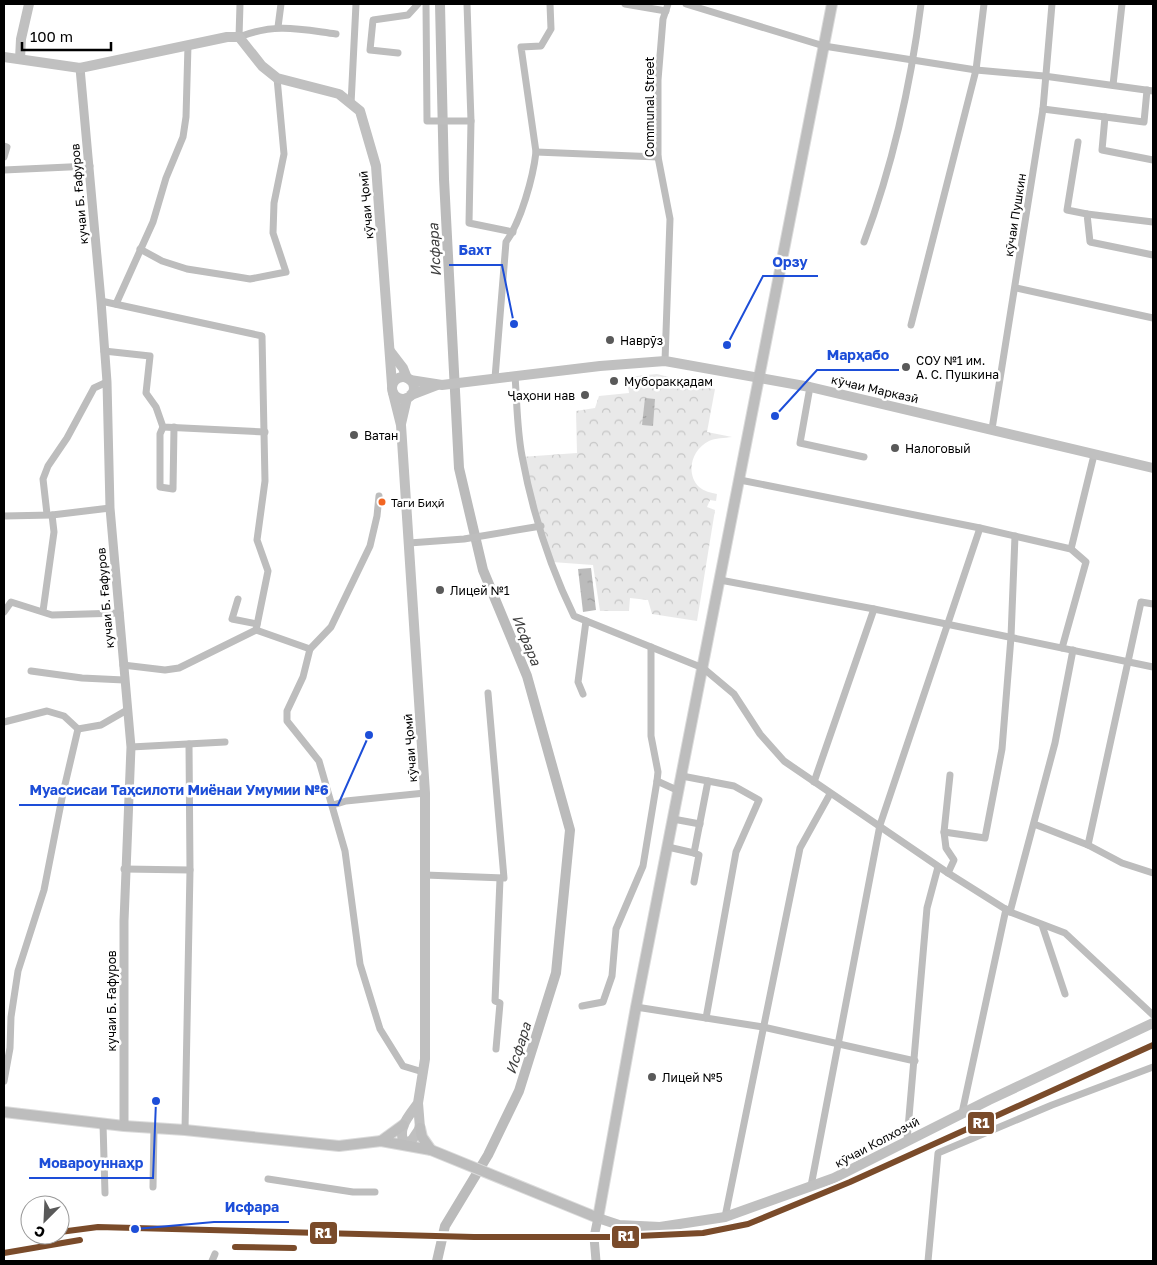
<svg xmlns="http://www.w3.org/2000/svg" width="1157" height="1265" viewBox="0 0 1157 1265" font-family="'Golos Text',sans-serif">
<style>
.forest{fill:url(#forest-crowns)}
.water{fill:url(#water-ripples)}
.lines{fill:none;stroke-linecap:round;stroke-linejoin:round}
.river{stroke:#bbb;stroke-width:10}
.primary-casing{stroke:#dbdbdb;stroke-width:12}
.minor{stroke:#bdbdbd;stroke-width:7}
.tertiary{stroke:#bdbdbd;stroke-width:9}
.secondary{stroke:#c0c0c0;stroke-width:10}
.primary{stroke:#bdbdbd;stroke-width:10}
.rail-1-casing{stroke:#fff;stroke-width:10}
.rail-1{stroke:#7a4b2a;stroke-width:6}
.poi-dot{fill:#595959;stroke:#fff;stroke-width:2}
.bus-dot{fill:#f26522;stroke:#fff;stroke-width:2}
.labels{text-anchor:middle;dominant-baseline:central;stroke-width:5;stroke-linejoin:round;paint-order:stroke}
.bus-label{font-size:11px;fill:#000;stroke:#fff;text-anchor:start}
.street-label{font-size:12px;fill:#000;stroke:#fff}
.poi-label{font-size:12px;fill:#000;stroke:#fff;text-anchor:start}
.water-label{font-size:14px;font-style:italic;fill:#3f3f3f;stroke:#fff}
.leader{fill:none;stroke:#1d4ed8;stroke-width:2}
.callout-dot{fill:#1d4ed8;stroke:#fff;stroke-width:2}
.callout-label{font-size:14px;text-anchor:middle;font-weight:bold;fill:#1d4ed8;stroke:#fff;stroke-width:5;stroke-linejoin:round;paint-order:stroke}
.line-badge{stroke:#fff;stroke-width:2}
.badge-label{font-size:14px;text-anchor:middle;font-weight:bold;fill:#fff}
</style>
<defs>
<pattern id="forest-crowns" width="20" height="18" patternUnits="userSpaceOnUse" patternTransform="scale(1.25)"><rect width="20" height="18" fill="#e9e9e9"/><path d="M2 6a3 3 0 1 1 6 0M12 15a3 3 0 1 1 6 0" fill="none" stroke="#c6c6c6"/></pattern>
<pattern id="water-ripples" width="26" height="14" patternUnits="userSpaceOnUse" patternTransform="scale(1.25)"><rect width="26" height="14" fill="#bbb"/><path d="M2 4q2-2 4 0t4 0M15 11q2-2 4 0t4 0" fill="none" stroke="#9f9f9f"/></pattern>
</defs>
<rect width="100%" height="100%" fill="#fff"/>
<path class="forest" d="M 657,374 L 715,389 L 707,432 L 732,437 C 725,438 715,438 709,441 C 692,449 685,473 699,487 C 704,491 711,493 717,494 L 716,501 L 710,500 L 707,507 L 715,510 L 697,621 L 652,614 L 648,600 L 630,598 L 629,611 L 600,611 L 593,565 L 552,562 L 521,457 L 577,453 L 576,411 L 595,408 L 599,396 L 629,393 L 627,377 Z"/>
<g class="water">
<path d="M 645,398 L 655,399 L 653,426 L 642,425 Z"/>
<path d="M 591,568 L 596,610 L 583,612 L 578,569 Z"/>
</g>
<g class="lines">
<path class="river" d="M 437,1261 L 445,1226 L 488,1155 L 519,1091 L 556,973 L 570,830 L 527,676 L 483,570 L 459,468 L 444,179 L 440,4"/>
<g class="primary-casing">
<g id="primary">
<path d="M 4,1112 L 124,1126 L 185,1130 L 339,1146 L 381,1141 L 431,1150 L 598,1218 L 636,1007 L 832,4"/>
<path d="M 420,1128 L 422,1137 L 431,1150"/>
<path d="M 381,1141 L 403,1125"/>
</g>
</g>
<g class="minor">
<path d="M 240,4 L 239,37 C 276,23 298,29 336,34"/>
<path d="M 426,4 L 427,121 L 471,121 L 467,4"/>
<path d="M 625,4 L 666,11"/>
<path d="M 686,4 L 824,46 L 976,70 L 1044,76 L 1153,91"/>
<path d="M 278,27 L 281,4"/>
<path d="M 398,53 L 370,50 L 373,20 L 408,15 L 418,4"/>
<path d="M 1113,85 L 1122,4"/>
<path d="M 351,104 L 356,4"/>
<path d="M 1043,109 L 1144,122 L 1147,90"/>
<path d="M 1105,117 L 1102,150 L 1153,160"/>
<path d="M 471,121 L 469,223 L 513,232"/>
<path d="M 1078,142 L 1067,210 L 1087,214 L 1090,242 L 1153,255"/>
<path d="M 4,146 L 7,147 L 4,157"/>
<path d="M 536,152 L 658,157"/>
<path d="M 4,170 L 90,166"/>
<path d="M 1087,214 L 1153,222"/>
<path d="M 864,242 C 892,167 911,83 921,4"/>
<path d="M 140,249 L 162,261 L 187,269 L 238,277 L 250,279 L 286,272 L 273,233 L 274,203 L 284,154 L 277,78"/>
<path d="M 1016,288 L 1153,318"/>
<path d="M 101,301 L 262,336 L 265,481 L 257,540 L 268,571 L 256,630"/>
<path d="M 116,304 L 153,222 L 166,178 L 183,137 L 186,117 L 188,45"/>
<path d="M 911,325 L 976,70 L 984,4"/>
<path d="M 104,351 L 150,356 L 146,393 L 156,407 L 163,427 L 265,432"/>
<path d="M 665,361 L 670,219 L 658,157 L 658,80 L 663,19 L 668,4"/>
<path d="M 515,376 C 517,402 517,430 522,456 C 532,510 550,567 574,616 L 703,668 L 734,694 L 760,734 L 784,761 L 948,873 L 1010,912 L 1065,933 L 1153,1015"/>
<path d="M 495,378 L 506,242 C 521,221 533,178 536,152 L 521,47 L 541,46 L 551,29 L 550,4"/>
<path d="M 810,387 L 800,443 L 864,457"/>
<path d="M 163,427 L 160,434 L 160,487 L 173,489 L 174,427"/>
<path d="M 992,429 L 1043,109 L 1052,4"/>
<path d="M 740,480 L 980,528 L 1071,549 L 1086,562 L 1062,648"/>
<path d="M 47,514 L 43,479 L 48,466 L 67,438 L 94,388 L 107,382"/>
<path d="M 4,516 L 52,515 L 110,508"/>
<path d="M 409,543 L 464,539 L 541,526"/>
<path d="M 1071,549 L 1094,455"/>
<path d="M 720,580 L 874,609 L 1153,667"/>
<path d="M 238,599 L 232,619 L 257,624"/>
<path d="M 43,611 L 54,532 L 52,515"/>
<path d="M 4,612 L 11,602 L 52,615 L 120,613"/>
<path d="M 256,630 L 310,649 L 303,677 L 287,711 L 287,721 L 319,761 L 345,851 L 360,964 L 380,1029 L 403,1066 L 423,1072"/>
<path d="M 310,649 L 331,627 L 370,546 L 377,516 L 379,496"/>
<path d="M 123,665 L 165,670 L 179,668 L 256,630"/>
<path d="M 31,671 L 82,678 L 124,680"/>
<path d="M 583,694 L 578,682 L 586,621"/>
<path d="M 4,722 L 47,711 L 64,716 L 78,729 L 101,725 L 127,710"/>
<path d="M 131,747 L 225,742"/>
<path d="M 682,776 L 734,786 L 759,800 L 736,852 L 706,1018"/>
<path d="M 657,781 L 679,791"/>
<path d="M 814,782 L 874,609"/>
<path d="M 333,805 L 346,801 L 425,793"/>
<path d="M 673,819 L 700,824"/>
<path d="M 1034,824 L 1088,845 L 1122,863 L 1153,873"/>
<path d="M 944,832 L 985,838 L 1002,749 L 1011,637 L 1015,536"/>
<path d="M 1088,845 L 1141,602 L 1153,604"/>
<path d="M 668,847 L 694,853"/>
<path d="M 124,869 L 190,870"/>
<path d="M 948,873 L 954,860 L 946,848 L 944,832 L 950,775"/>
<path d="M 425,875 L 504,878 L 488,693"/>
<path d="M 694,882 L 699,855 L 694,853 L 708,781"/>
<path d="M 1010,912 L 1055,743 L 1073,650"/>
<path d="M 1042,925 L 1065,994"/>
<path d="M 582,1006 L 603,1002 L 612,976 L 616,929 L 643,866 L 657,781 L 658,772 L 651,736 L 651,647"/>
<path d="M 636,1007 L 763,1027 L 915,1061"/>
<path d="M 496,1049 L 500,1003 L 495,1001 L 500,879"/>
<path d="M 4,1081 L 10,1048 L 11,1017 L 18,971 L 44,890 L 63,793 L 78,729"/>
<path d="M 962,1113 L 1006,909"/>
<path d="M 103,1124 L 105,1193"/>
<path d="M 185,1130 L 190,870 L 189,744"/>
<path d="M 907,1140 L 927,908 L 938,867"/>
<path d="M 268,1179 L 353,1192 L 375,1192"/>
<path d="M 811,1186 L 880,825 L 980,528"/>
<path d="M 153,1187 L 154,1128"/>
<path d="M 725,1217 L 800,848 L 830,794"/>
<path d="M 212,1261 L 215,1254"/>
<path d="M 928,1261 L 938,1153 L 1052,1105 L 1153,1067"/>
</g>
<g class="tertiary">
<path d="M 80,68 L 101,301 L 107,382 L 110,508 L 131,747 L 124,921 L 124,1126"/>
<path d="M 596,1261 L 594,1237 L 598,1218"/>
</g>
<g class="secondary">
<path d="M 4,57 L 80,68 L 227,37 L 239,37 L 262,66 L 277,78 L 339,94 L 360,111 L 376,166 L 392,385"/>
<path d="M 20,59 L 21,39 L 29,4"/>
<path d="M 390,351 L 403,368 L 407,378"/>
<circle cx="403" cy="388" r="11"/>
<path d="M 410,380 L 442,385 L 600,366 L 665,361 L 810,387 L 1153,468"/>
<path d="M 393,393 L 401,425 L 425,793 L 425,1059 L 418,1103 L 420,1128 L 412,1140 L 404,1144 C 397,1127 409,1116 418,1103"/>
<path d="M 411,395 L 437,385"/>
<path d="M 401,424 L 407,398"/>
<path d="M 598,1218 L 619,1225 L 660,1227 L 725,1217 L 834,1178 L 989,1100 L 1153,1023"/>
</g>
<use href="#primary" class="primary"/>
<g class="rail-1-casing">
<g id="rail-1">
<path d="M 60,1232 L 98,1227 L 474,1237 L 616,1237 L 703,1233 L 748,1224 L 850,1182 L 1153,1045"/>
<path d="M 235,1247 L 294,1248"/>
<path d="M 4,1253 L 80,1240"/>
</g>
</g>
<use href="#rail-1" class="rail-1"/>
</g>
<g class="poi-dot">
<circle cx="610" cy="340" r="5"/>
<circle cx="906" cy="367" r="5"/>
<circle cx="614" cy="381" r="5"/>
<circle cx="585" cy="395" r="5"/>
<circle cx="354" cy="435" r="5"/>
<circle cx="895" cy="448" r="5"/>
<circle cx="440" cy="590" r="5"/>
<circle cx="652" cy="1077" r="5"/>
</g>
<circle class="bus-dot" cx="382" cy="502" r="4.5"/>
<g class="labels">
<g class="bus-label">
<text x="391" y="502">Таги Биҳӣ</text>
</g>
<g class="street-label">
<text transform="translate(649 107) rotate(-90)">Communal Street</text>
<text transform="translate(79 194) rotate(-95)">кучаи Б. Ғафуров</text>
<text transform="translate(366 205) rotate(-95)">кӯчаи Ҷомӣ</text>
<text transform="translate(1015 215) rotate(-81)">кӯчаи Пушкин</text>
<text transform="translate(875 389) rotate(13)">кӯчаи Марказӣ</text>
<text transform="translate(105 598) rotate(-95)">кучаи Б. Ғафуров</text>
<text transform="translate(410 748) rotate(-94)">кӯчаи Ҷомӣ</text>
<text transform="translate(111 1001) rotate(-90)">кучаи Б. Ғафуров</text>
<text transform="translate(877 1142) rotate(-28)">кӯчаи Колхозчӣ</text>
</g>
<g class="poi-label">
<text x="620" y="340">Наврӯз</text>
<text x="916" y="360">СОУ №1 им.<tspan x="916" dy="14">А. С. Пушкина</tspan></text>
<text x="624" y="381">Муборакқадам</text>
<text x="575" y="395" text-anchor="end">Ҷаҳони нав</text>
<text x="364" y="435">Ватан</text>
<text x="905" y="448">Налоговый</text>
<text x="450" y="590">Лицей №1</text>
<text x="662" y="1077">Лицей №5</text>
</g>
<g class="water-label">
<text transform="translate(434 250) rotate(-93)">Исфара</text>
<text transform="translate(527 640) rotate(68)">Исфара</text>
<text transform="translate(518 1048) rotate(-72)">Исфара</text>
</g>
</g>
<path class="leader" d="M514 324L502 265H449M727 345L763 276H818M775 416L817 370H899M369 735L338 805H19M156 1101L153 1178H29M135 1229L214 1222H289"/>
<g class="callout-dot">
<circle cx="514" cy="324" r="5"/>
<circle cx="727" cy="345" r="5"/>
<circle cx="775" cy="416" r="5"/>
<circle cx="369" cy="735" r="5"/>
<circle cx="156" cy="1101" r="5"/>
<circle cx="135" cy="1229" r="5"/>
</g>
<g class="callout-label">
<text x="475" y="255">Бахт</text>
<text x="790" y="267">Орзу</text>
<text x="858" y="360">Марҳабо</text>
<text x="179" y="795">Муассисаи Таҳсилоти Миёнаи Умумии №6</text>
<text x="91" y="1168">Мовароуннаҳр</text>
<text x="252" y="1212">Исфара</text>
</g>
<g class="line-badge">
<rect x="967" y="1111" width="28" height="24" rx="5" fill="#7a4b2a"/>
<rect x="309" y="1221" width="29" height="24" rx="5" fill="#7a4b2a"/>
<rect x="611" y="1225" width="29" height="24" rx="5" fill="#7a4b2a"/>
</g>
<g class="badge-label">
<text x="981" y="1128">R1</text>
<text x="323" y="1238">R1</text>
<text x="626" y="1241">R1</text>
</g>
<rect width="1157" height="1265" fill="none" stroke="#000000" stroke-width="10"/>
<g transform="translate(45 1220) rotate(204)"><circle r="24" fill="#ffffff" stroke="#999999"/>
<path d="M0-4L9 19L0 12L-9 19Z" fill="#595959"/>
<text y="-8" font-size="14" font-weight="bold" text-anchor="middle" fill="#000000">С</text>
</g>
<path d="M22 42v8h89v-8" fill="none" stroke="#000000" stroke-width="2.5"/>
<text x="30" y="42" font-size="15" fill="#000000" stroke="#ffffff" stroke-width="4" paint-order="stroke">100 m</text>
</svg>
